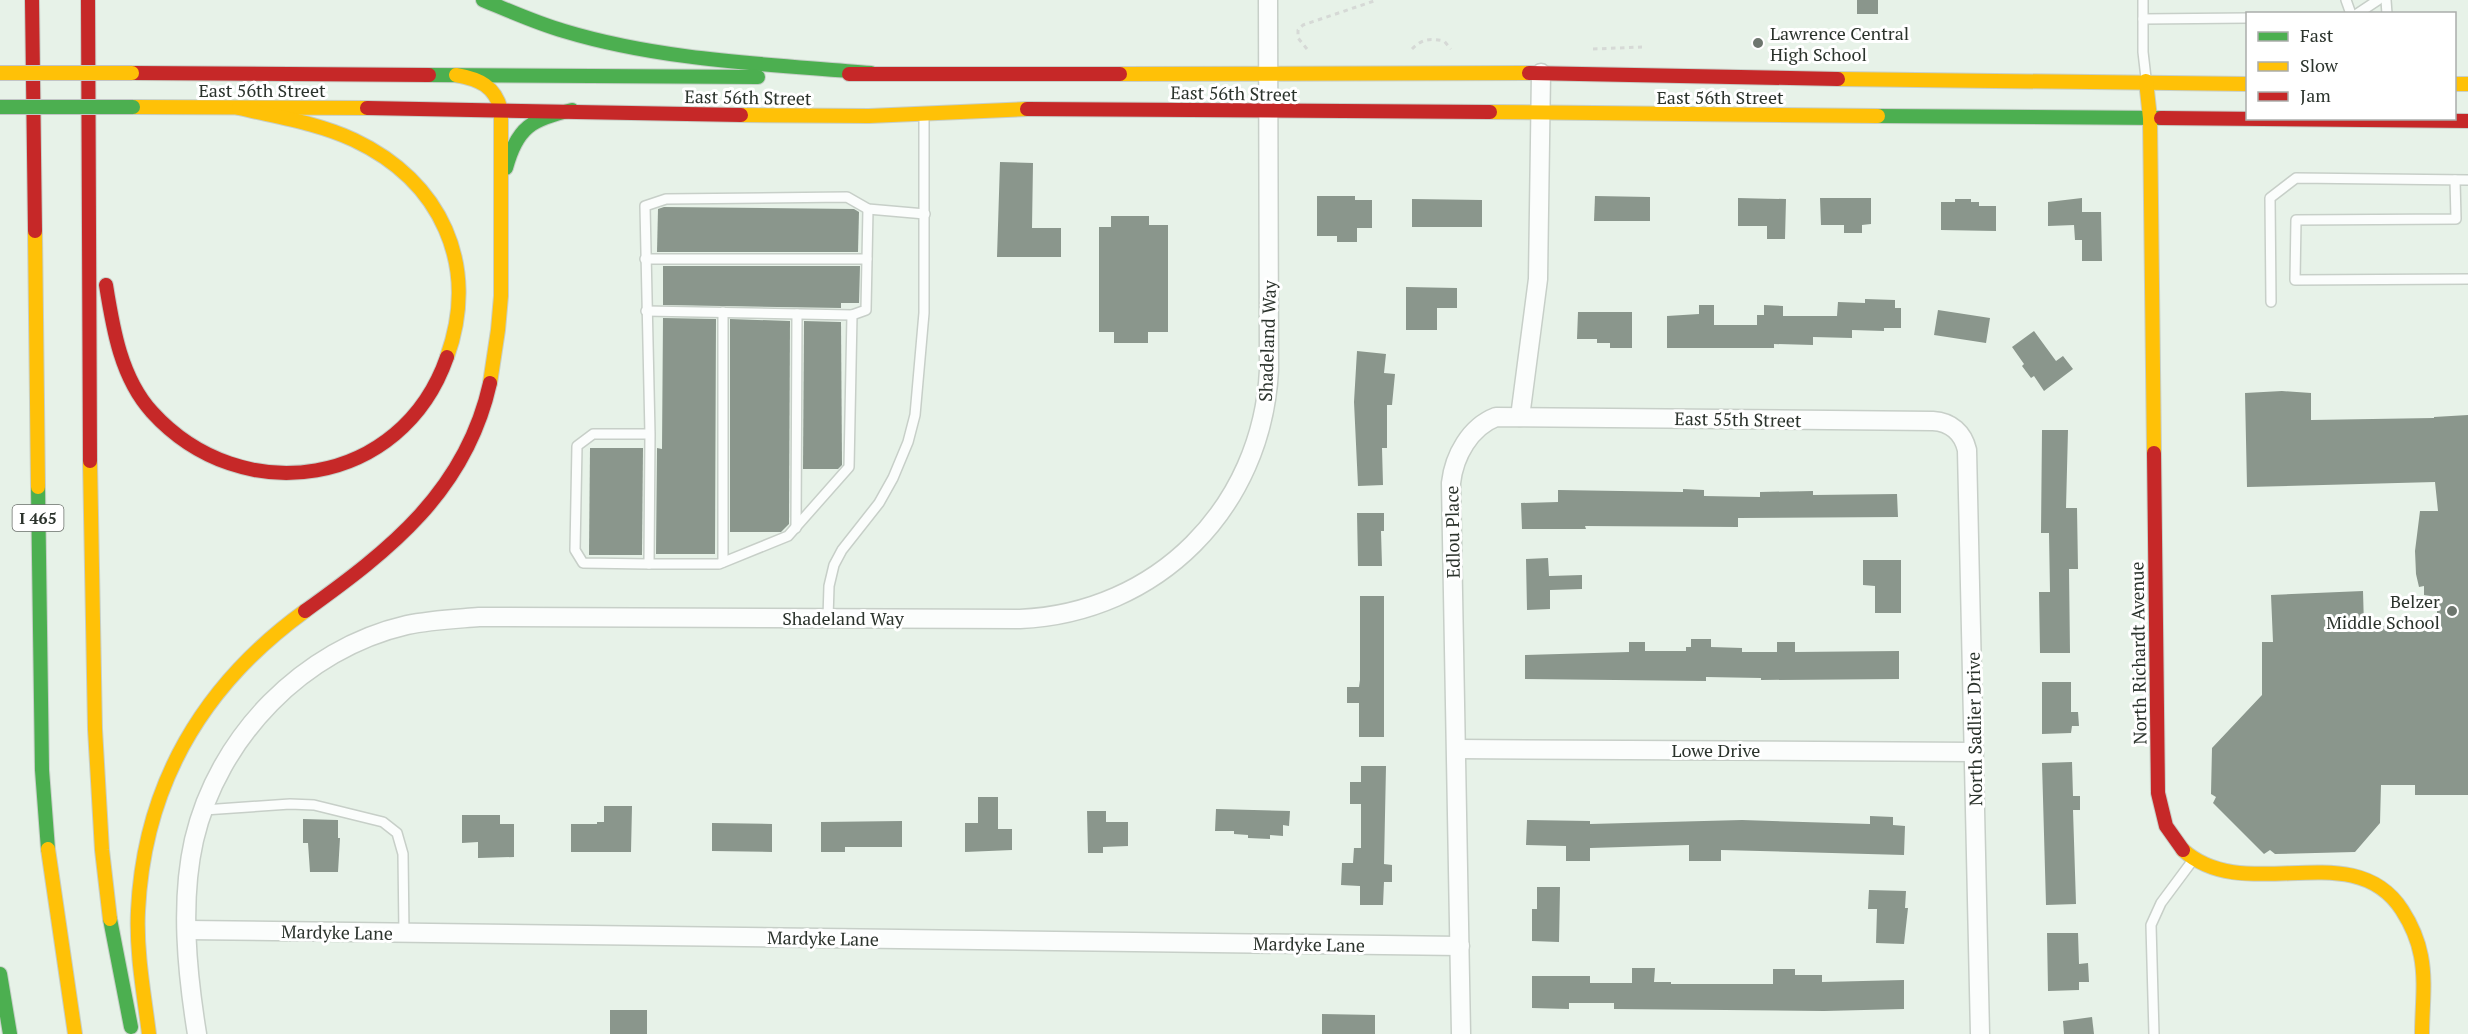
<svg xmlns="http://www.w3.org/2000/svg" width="2468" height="1034" viewBox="0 0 2468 1034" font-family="'PT Serif',serif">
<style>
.building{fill:#8a968c}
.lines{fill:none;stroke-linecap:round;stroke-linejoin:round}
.lane-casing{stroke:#c7cfc8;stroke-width:12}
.street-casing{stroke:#c7cfc8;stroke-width:21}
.fast-casing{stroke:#c7cfc8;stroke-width:16}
.slow-casing{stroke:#c7cfc8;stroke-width:16}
.jam-casing{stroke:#c7cfc8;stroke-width:16}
.path{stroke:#d6d9d6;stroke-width:3;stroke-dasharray:4.5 4.5;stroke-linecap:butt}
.lane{stroke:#fbfdfc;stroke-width:9}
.street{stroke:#fbfdfc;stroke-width:18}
.fast{stroke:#4caf50;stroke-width:14}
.slow{stroke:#ffc107;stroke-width:14}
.jam{stroke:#c62828;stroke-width:14}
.fast-bridge-casing{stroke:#c2c4c6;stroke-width:16;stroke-linecap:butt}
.slow-bridge-casing{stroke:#c2c4c6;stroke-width:16;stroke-linecap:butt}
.fast-bridge{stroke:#4caf50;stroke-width:14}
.slow-bridge{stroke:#ffc107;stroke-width:14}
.poi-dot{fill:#6d766e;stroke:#fff;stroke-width:2}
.labels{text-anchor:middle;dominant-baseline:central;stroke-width:6;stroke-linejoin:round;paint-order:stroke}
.shield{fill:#fff;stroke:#6b706b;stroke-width:1.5}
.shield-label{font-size:16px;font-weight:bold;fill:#2b332c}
.poi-label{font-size:18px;fill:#2b332c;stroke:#fff;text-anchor:start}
.street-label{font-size:18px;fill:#2b332c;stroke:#fff}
</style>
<rect width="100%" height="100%" fill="#e7f2e8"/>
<g class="building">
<rect x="1857" y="0" width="21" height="14"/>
<path d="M 1000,162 L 1033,163 L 1032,228 L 1061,228 L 1061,257 L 997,257 Z"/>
<path d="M 1317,196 L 1355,196 L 1355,200 L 1372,200 L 1372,228 L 1357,228 L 1357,242 L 1337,242 L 1337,236 L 1317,236 Z"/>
<path d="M 1595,196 L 1650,197 L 1650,221 L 1594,221 Z"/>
<path d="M 1738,198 L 1786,199 L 1785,239 L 1767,239 L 1767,226 L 1738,226 Z"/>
<path d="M 1820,198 L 1871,198 L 1871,224 L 1862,225 L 1862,233 L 1844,233 L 1844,225 L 1821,225 Z"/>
<path d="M 2082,198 L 2082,212 L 2101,212 L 2102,261 L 2082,261 L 2082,240 L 2075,240 L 2074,225 L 2048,226 L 2048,202 Z"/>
<path d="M 1412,199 L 1482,200 L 1482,227 L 1412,227 Z"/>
<path d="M 1955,199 L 1971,199 L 1971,202 L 1979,202 L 1979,206 L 1996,206 L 1996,231 L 1941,230 L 1941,202 L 1955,202 Z"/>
<path d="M 664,207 L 854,209 L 859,212 L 858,252 L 657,252 L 658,209 Z"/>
<path d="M 1111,216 L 1149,216 L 1149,225 L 1168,225 L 1168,332 L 1148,332 L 1148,343 L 1114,343 L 1114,332 L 1099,332 L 1099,227 L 1111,227 Z"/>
<path d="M 663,266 L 860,266 L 859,303 L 841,303 L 841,308 L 663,305 Z"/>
<path d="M 1406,287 L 1457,288 L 1457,308 L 1437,308 L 1437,330 L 1406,330 Z"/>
<path d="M 1865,299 L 1895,300 L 1895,308 L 1901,308 L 1901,328 L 1884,328 L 1884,331 L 1852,330 L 1852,338 L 1813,337 L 1813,345 L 1774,344 L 1774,348 L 1667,348 L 1667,316 L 1699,314 L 1699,305 L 1714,305 L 1714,325 L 1757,325 L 1757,315 L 1764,315 L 1764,305 L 1783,306 L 1783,316 L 1837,316 L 1838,302 L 1865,303 Z"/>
<path d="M 1938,310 L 1990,318 L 1986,343 L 1934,335 Z"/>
<path d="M 1578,312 L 1632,312 L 1632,348 L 1610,348 L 1610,343 L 1597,343 L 1597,339 L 1577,339 Z"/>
<path d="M 663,318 L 716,319 L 715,554 L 656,554 L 657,448 L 662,449 Z"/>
<path d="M 730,319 L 790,321 L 789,524 L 781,532 L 730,532 Z"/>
<path d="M 804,321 L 841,322 L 842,465 L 838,469 L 803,469 Z"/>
<path d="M 2034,331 L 2056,361 L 2063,356 L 2073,369 L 2044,391 L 2034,376 L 2031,378 L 2022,366 L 2024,364 L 2012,347 Z"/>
<path d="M 1357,351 L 1386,354 L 1384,373 L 1395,374 L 1392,405 L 1387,405 L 1387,448 L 1382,448 L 1383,485 L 1358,486 L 1354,402 Z"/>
<path d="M 2282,391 L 2311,393 L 2311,420 L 2434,418 L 2434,417 L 2468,415 L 2468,795 L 2415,795 L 2415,785 L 2381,785 L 2380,823 L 2355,852 L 2275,854 L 2270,850 L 2264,854 L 2213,803 L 2216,797 L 2211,794 L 2212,748 L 2262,695 L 2262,642 L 2273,642 L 2271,595 L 2363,591 L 2364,626 L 2437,625 L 2437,597 L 2424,595 L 2424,586 L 2419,587 L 2416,574 L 2415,551 L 2420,511 L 2438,511 L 2435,482 L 2247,487 L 2245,393 Z"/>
<path d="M 2042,430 L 2068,430 L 2066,508 L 2077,508 L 2078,569 L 2069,569 L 2070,653 L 2040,653 L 2039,592 L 2050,592 L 2049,533 L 2041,533 Z"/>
<path d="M 590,448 L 643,448 L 642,555 L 589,555 Z"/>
<path d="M 1683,489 L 1704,490 L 1704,496 L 1760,497 L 1760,492 L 1813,491 L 1813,495 L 1897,494 L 1898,517 L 1738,518 L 1738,527 L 1585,526 L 1586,529 L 1522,529 L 1521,503 L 1558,502 L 1558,490 L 1683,492 Z"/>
<path d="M 1357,513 L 1384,513 L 1384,531 L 1381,531 L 1382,566 L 1358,566 Z"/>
<path d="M 1548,558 L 1549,576 L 1582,575 L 1582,589 L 1550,590 L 1550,609 L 1527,610 L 1526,559 Z"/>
<path d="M 1863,560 L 1901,560 L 1901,613 L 1875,613 L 1875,586 L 1863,585 Z"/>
<path d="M 1360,596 L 1384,596 L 1384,737 L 1359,737 L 1359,703 L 1347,703 L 1347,687 L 1359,687 L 1360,680 Z"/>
<path d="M 1691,639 L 1711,639 L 1711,647 L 1742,648 L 1742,652 L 1777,652 L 1777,642 L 1795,642 L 1795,652 L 1899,651 L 1899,679 L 1761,680 L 1761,678 L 1706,677 L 1706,681 L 1525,679 L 1525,655 L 1629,652 L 1629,642 L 1645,642 L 1645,651 L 1686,651 L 1686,647 L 1691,647 Z"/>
<path d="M 2042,682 L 2071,682 L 2071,712 L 2078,712 L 2079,726 L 2072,726 L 2071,733 L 2042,734 Z"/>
<path d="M 2072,762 L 2073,796 L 2080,796 L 2080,810 L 2073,810 L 2076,904 L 2046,905 L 2042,763 Z"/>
<path d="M 1361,766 L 1386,766 L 1384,864 L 1392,865 L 1392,882 L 1384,882 L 1383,905 L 1360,905 L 1360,886 L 1341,885 L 1342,863 L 1353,863 L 1354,848 L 1361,848 L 1361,804 L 1350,804 L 1350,782 L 1361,782 Z"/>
<path d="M 978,797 L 998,797 L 998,829 L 1012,829 L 1012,850 L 965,852 L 965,823 L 978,823 Z"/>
<path d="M 604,806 L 632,806 L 631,852 L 571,852 L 571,824 L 597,824 L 597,822 L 604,822 Z"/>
<path d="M 1216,809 L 1290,811 L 1289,826 L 1283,825 L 1283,836 L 1270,835 L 1270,839 L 1248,838 L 1248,835 L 1234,834 L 1234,831 L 1215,831 Z"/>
<path d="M 1087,811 L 1106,811 L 1106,822 L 1128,822 L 1128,846 L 1103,847 L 1103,853 L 1088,853 Z"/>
<path d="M 462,815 L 500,815 L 500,824 L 514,824 L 514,857 L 478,858 L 478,842 L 462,843 Z"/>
<path d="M 1870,816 L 1893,817 L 1893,825 L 1905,826 L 1904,855 L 1721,850 L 1721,861 L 1689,861 L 1689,845 L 1590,848 L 1590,861 L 1566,861 L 1566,846 L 1526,845 L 1527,820 L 1590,821 L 1590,824 L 1742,820 L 1870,824 Z"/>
<path d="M 303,819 L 338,820 L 338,838 L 340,838 L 338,872 L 310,872 L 308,843 L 303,843 Z"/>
<path d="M 902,821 L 902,847 L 845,847 L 845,852 L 821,852 L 821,822 Z"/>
<path d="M 712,823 L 772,824 L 772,852 L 712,851 Z"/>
<path d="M 1537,887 L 1560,887 L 1559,942 L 1532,941 L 1532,909 L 1537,909 Z"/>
<path d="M 1869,890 L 1906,891 L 1905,908 L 1908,908 L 1904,944 L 1876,943 L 1877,909 L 1868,909 Z"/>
<path d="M 2047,933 L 2078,933 L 2079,964 L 2088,963 L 2089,982 L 2079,982 L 2079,990 L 2048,991 Z"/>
<path d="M 1632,968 L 1655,968 L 1654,982 L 1671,982 L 1671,984 L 1773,984 L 1773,969 L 1795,969 L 1795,975 L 1822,975 L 1822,982 L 1904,980 L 1904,1009 L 1824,1011 L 1614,1009 L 1614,1003 L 1569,1003 L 1569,1009 L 1532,1008 L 1532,976 L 1590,976 L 1590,983 L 1632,983 Z"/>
<rect x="610" y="1010" width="37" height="24"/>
<path d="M 1322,1014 L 1375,1015 L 1375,1034 L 1322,1034 Z"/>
<path d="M 2092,1017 L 2094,1034 L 2064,1034 L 2063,1021 Z"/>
</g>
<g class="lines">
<g class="lane-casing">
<g id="lane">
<path d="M 2143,0 L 2143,52 L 2146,78"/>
<path d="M 2346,0 L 2351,14"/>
<path d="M 2386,0 L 2387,14"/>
<path d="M 2357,14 L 2378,0"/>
<path d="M 2143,19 L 2248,18"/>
<path d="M 2455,180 L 2456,219 L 2296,220 L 2295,280 L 2468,279"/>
<path d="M 645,259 L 867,259"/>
<path d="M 2271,302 L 2270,198 L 2296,178 L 2468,180"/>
<path d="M 646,311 L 852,315"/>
<path d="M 650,434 L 593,434 L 577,446 L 575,550 L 583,563 L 649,564 L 650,434 L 645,206 L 666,199 L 847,197 L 868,209 L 925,214"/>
<path d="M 796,528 L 797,314"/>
<path d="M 723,562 L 723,312"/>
<path d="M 649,564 L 719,564 L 788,536 L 849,467 L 852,315 L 866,310 L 868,209"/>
<path d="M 828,618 L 829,586 L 834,565 L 842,550 L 879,503 L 893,478 L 908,442 L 915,415 L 924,313 L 924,120"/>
<path d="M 204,810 L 290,804 L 314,805 L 383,822 L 397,833 L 403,854 L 404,933"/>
<path d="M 2154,1034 L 2151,925 L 2161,903 L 2193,860"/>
</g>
</g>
<g class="street-casing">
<g id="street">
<path d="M 1520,417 L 1538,279 L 1541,73"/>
<path d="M 1457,749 L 1974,752"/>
<path d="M 187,930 L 1460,946"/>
<path d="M 197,1034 C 187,972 180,902 194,840 C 218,737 303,649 407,625 C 430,620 455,619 479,617 L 1020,619 C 1157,613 1262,508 1269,370 L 1268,0"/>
<path d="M 1461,1034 L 1451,483 C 1454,456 1470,427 1496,417 L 1933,421 C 1951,422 1963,433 1967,450 L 1980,1034"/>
</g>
</g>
<g class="fast-casing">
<g id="fast">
<path d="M 483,0 C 510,11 536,23 564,31 C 663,61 769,64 871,73"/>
<path d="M 429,75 L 758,77"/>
<path d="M 1878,116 L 2161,118"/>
<path d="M 506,168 C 517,127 532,119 572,110"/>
<path d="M 38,487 L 42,770 L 48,849"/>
<path d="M 110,919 L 131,1027"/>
<path d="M 0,974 L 10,1034"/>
</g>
</g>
<g class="slow-casing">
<g id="slow">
<path d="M 1120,74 L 1529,73"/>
<path d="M 456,75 C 479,79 495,86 501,110 L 501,296 L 498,330 L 490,383"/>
<path d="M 1838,79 L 2248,84"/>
<path d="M 2146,81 L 2150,118 L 2154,453"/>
<path d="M 2454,84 L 2468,84"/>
<path d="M 133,107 L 367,108"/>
<path d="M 239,108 C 277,117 318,123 354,140 C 441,181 480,265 447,357"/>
<path d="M 1490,112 L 1878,116"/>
<path d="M 741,115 L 869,116 L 1027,109"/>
<path d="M 35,231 L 38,487"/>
<path d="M 90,461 L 95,729 L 102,850 L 110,919"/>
<path d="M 48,849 L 75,1034"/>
<path d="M 2183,850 C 2246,907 2353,834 2402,910 C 2411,924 2418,940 2421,956 C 2426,982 2422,1008 2422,1034"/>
<path d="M 149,1034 C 144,994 136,952 138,911 C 144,785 203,685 305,611"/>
</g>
</g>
<g class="jam-casing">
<g id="jam">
<path d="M 32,0 L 35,231"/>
<path d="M 88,0 L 90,461"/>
<path d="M 132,73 L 429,75"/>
<path d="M 1529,73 L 1838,79"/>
<path d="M 849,74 L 1120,74"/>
<path d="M 367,108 L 741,115"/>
<path d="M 1027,109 L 1490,112"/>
<path d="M 2161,118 L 2468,121"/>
<path d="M 106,285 C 113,329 121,378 152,412 C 242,511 402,487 447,357"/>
<path d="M 2154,453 L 2158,793 L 2166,826 L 2183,850"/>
<path d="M 305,611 C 390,550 466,491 490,383"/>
</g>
</g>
<g class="path">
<path d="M 1307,49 L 1298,38 L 1298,30 L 1303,25 L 1377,0"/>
<path d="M 1412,49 C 1422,39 1429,38 1444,41 L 1451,49"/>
<path d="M 1593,49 L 1642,47"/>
</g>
<use href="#lane" class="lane"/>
<use href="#street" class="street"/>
<use href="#fast" class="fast"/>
<use href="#slow" class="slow"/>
<use href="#jam" class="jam"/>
<g class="fast-bridge-casing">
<path id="fast-bridge" d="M 0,107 L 133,107"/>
</g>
<g class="slow-bridge-casing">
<path id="slow-bridge" d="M 0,73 L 132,73"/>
</g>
<use href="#fast-bridge" class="fast-bridge"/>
<use href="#slow-bridge" class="slow-bridge"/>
</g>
<g class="poi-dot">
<circle cx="1758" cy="43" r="6"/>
<circle cx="2452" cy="611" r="6"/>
</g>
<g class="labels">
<rect class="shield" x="12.5" y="505" width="51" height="26" rx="4.5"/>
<g class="shield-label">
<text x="38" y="518">I 465</text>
</g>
<g class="poi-label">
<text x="1770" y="33">Lawrence Central<tspan x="1770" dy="21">High School</tspan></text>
<text x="2440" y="601" text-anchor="end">Belzer<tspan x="2440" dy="21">Middle School</tspan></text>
</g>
<g class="street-label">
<text x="262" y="90">East 56th Street</text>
<text transform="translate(1234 93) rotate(1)">East 56th Street</text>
<text transform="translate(748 97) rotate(1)">East 56th Street</text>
<text x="1720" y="97">East 56th Street</text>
<text transform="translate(1267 341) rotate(-88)">Shadeland Way</text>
<text transform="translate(1738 419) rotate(1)">East 55th Street</text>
<text transform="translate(1452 532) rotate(-91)">Edlou Place</text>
<text x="843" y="618">Shadeland Way</text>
<text transform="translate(2138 653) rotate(-91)">North Richardt Avenue</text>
<text transform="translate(1974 729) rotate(-91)">North Sadlier Drive</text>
<text x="1716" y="750">Lowe Drive</text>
<text transform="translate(337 932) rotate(1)">Mardyke Lane</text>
<text transform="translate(823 938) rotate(1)">Mardyke Lane</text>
<text transform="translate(1309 944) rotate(1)">Mardyke Lane</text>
</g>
</g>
<rect x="2246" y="12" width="210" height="108" fill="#ffffff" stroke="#aaadab" stroke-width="1.5"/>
<rect x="2258" y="32" width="30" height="9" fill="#4caf50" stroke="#aaadab" stroke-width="1.5"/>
<text x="2300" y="42" font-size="18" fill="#2b332c">Fast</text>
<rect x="2258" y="62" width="30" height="9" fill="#ffc107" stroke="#aaadab" stroke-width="1.5"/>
<text x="2300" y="72" font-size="18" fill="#2b332c">Slow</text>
<rect x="2258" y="92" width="30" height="9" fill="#c62828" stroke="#aaadab" stroke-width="1.5"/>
<text x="2300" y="102" font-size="18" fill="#2b332c">Jam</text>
</svg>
